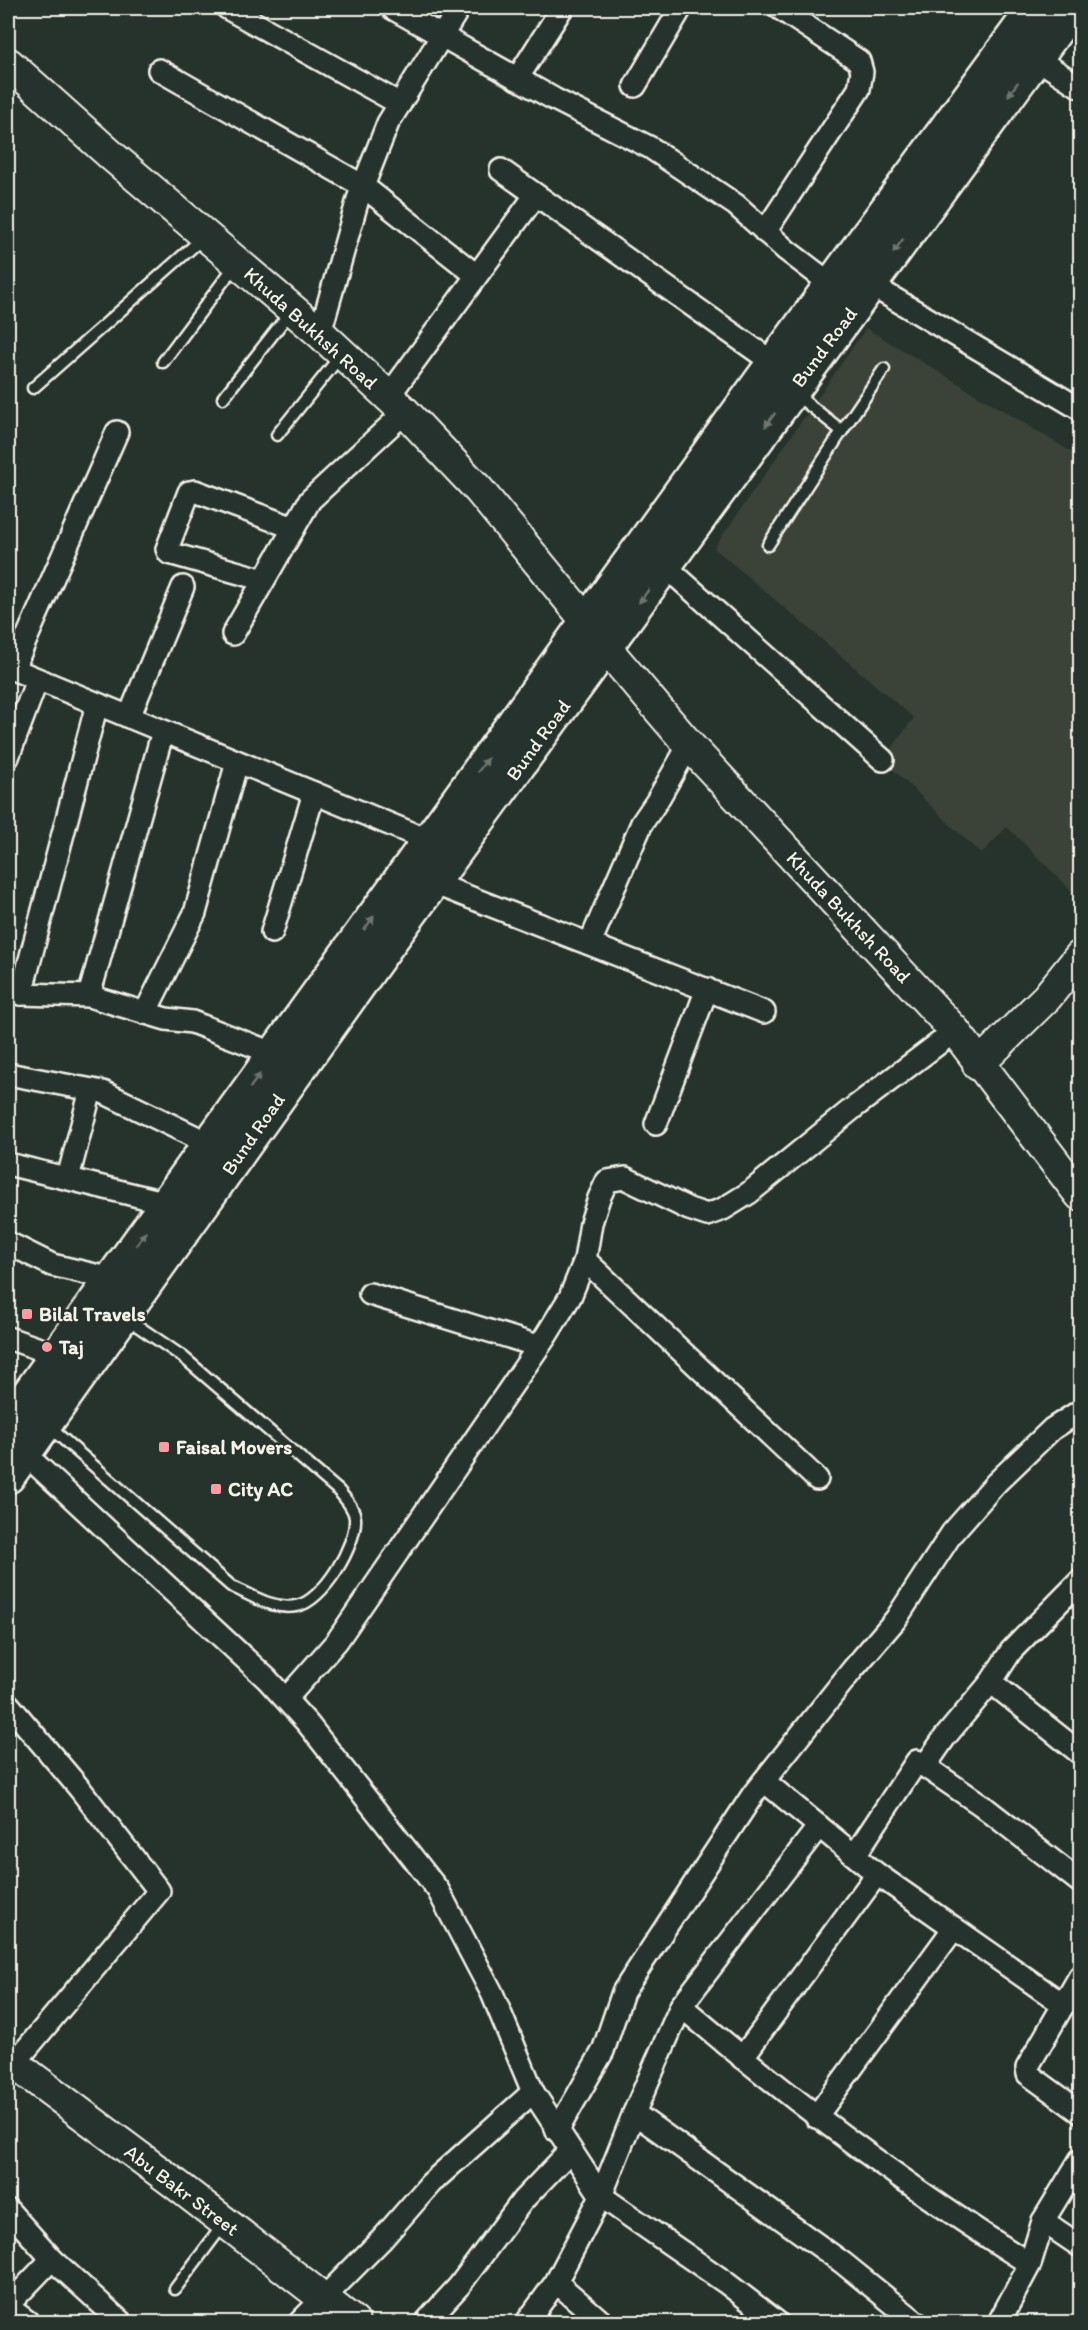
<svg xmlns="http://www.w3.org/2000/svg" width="1088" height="2330" viewBox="0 0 1088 2330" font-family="Itim,sans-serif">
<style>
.built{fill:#3a4238}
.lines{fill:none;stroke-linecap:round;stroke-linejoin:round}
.lane-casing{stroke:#f4f1e8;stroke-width:15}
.street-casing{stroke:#f4f1e8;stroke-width:26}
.secondary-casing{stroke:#f4f1e8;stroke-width:34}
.primary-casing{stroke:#f4f1e8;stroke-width:38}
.lane{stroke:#26332d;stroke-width:10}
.street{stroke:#26332d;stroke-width:21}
.secondary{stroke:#26332d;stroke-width:30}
.primary{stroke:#26332d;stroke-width:33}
.oneway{fill:#6e766e}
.poi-dot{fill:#ff9aa2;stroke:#26332d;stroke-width:2}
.labels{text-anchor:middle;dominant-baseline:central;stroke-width:5;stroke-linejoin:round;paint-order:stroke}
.street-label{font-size:20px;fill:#f4f1e8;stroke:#26332d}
.poi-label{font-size:20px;font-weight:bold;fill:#f4f1e8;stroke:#26332d;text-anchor:start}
</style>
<rect width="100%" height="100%" fill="#26332d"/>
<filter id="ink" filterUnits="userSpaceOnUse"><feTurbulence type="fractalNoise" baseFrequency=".0167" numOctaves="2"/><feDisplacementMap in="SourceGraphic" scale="12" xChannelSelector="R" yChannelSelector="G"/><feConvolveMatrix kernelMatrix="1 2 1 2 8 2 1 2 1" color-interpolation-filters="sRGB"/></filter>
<g filter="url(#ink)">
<path class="built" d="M 866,328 L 1080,457 L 1080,899 L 1007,827 L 981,854 L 883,760 L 914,718 L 714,548 Z"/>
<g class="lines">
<g class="lane-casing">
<g id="lane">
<path d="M 163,362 L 237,263"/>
<path d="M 33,388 L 205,236"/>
<path d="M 794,393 L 842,431 L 884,369"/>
<path d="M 223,398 L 292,310"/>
<path d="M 277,435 L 342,354"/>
<path d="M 768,545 L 842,431"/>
<path d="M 47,1425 L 231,1586 C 251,1595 273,1610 296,1606 C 323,1602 357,1544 355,1518 C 354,1507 345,1499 339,1491 L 183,1357 L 126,1318"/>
<path d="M 175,2289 L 223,2225"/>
</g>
</g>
<g class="street-casing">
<g id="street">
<path d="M 227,8 L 400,104"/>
<path d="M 392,8 L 554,99 L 651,148 L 736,205 L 786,250 L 832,285"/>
<path d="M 1036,58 L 1080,87"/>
<path d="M 159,70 L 363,186 L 476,275"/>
<path d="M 517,79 L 562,8"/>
<path d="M 635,86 L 681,8"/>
<path d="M 501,170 L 782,369"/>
<path d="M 765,232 L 859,89 L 862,72 L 859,61 L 779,8"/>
<path d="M 871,285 L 1080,409"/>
<path d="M 320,333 L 358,199 L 388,123 L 459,8"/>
<path d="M 388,397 L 535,196"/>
<path d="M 665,566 L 883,760"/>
<path d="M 264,580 L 169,553 L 167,549 L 189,492 L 195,491 L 294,528"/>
<path d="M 233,634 L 310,500 L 405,412"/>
<path d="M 8,667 L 428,840"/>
<path d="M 13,669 L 117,432"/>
<path d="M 129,717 L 183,587"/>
<path d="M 8,757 L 37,680"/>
<path d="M 433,883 L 764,1012"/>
<path d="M 272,932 L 314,793"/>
<path d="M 590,943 L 642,823 L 657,801 L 689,745"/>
<path d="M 10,990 L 21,994 L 89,996 L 166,1019 L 192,1022 L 275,1054"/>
<path d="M 21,994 L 97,704"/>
<path d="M 89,996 L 163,731"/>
<path d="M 145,1013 L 195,913 L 237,762"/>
<path d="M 8,1074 L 103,1092 L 210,1144"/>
<path d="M 656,1124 L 707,989"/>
<path d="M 8,1164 L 167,1203"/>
<path d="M 68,1178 L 91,1090"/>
<path d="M 8,1243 L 52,1265 L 112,1279"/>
<path d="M 585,1260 L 817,1479"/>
<path d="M 370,1294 L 538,1346"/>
<path d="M 8,1338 L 57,1355"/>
<path d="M 24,1453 L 267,1679 L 308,1724 L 438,1890 L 492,1993 L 533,2092 L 601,2196 L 725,2282 L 777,2322"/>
<path d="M 991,1682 L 1080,1753"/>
<path d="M 286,1699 L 337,1641 L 546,1336 L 570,1297 L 585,1260 L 591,1223 L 599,1198 L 607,1181 L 625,1178 L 689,1209 L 707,1215 L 723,1209 L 749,1193 L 852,1109 L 955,1031"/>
<path d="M 8,1704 L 80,1789 L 159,1891 L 8,2071"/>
<path d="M 925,1766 L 945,1737 L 991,1682 L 1011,1651 L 1080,1581"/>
<path d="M 764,1781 L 877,1874 L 1064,2005"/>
<path d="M 855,1855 L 917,1761 L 980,1804 L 1080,1882"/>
<path d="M 1080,1976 L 1027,2068 L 1028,2074 L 1080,2112"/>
<path d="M 681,2006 C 791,2100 907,2187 1030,2264"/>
<path d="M 742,2058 L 877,1874"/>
<path d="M 634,2113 L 843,2263 L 916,2322"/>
<path d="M 816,2117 L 954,1928"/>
<path d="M 557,2131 L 603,2051 L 623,1992 L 754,1793 L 853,1669 L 896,1619 L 952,1533 L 996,1483 L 1052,1429 L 1080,1411"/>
<path d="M 8,2210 L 52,2259"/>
<path d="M 1043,2221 L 1080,2246"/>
<path d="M 556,2282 L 602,2322"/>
<path d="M 8,2305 L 52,2259 L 121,2322"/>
<path d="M 8,2307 L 28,2322"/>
<path d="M 300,2322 L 383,2238 L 431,2183 L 533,2092"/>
<path d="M 426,2322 L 459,2286 L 523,2200 L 570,2151"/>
<path d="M 527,2322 L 556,2282 L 601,2196 L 634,2113 L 681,2006 L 819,1826"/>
<path d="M 999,2322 L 1030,2264 L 1043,2221 L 1080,2160"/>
</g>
</g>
<g class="secondary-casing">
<g id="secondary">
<path d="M 8,63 L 112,156 L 320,333 L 405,412 L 479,490 L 587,622"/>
<path d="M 606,648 L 689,745 L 955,1031 L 1080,1195"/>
<path d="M 978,1065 L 1047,997 L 1080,956"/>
<path d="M 8,2059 L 173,2182 L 354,2322"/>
</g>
</g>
<g class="primary-casing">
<g id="primary">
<path d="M 8,1423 L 774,363 L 1035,8"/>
<path d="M 8,1476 L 387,945 L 1072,8"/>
</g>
</g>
<use href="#lane" class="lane"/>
<use href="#street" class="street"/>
<use href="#secondary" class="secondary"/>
<use href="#primary" class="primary"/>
</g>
<defs><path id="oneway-solid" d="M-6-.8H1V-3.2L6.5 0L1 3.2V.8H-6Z" transform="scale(1.5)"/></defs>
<g class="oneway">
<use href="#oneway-solid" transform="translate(1013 89) rotate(126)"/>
<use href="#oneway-solid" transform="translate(898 246) rotate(126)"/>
<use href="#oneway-solid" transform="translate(770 420) rotate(126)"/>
<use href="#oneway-solid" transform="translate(644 596) rotate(126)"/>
<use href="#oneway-solid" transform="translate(483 765) rotate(-54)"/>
<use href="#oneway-solid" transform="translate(369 923) rotate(-55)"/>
<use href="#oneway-solid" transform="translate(255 1081) rotate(-54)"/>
<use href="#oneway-solid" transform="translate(141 1239) rotate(-54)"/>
</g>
</g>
<g class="poi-dot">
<rect x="21" y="1308" width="12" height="12" rx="3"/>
<circle cx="47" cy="1347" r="6"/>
<rect x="158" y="1441" width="12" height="12" rx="3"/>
<rect x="210" y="1483" width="12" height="12" rx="3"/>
</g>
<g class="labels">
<g class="street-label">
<text transform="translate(311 328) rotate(42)">Khuda Bukhsh Road</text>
<text transform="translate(824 347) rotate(-53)">Bund Road</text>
<text transform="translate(538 740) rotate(-54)">Bund Road</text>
<text transform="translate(849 917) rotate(47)">Khuda Bukhsh Road</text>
<text transform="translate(253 1134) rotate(-55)">Bund Road</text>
<text transform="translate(182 2190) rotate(37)">Abu Bakr Street</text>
</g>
<g class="poi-label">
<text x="39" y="1314">Bilal Travels</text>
<text x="59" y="1347">Taj</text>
<text x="176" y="1447">Faisal Movers</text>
<text x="228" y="1489">City AC</text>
</g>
</g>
<rect width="1088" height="2330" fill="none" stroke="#26332d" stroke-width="30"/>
<rect x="15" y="15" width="1058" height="2300" fill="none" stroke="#f4f1e8" stroke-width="2" filter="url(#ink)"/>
</svg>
